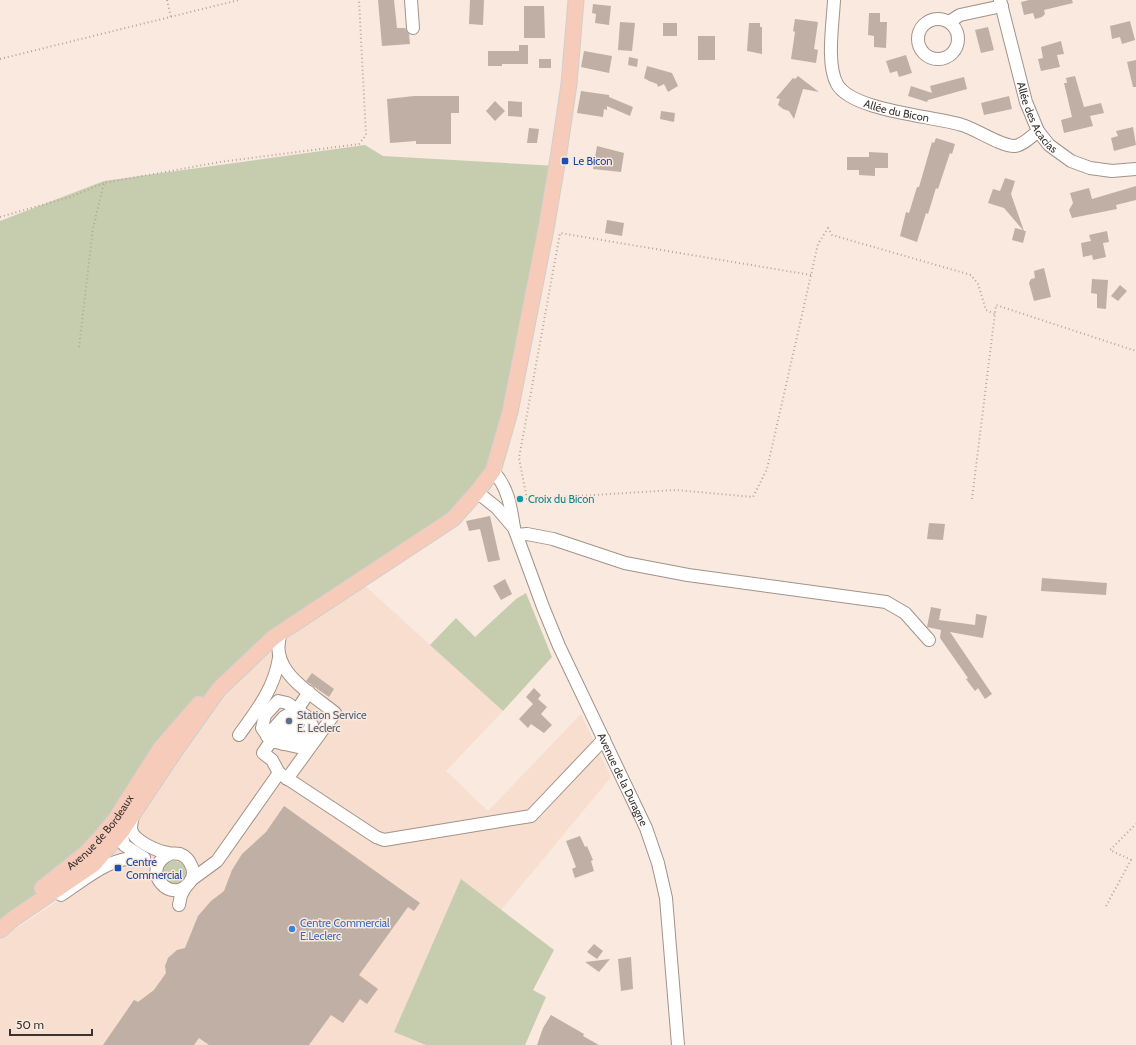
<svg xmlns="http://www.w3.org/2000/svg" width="1136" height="1045" viewBox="0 0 1136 1045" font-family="Cabin,sans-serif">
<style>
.built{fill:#f7decf}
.green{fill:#c6ccae}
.building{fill:#bfafa5}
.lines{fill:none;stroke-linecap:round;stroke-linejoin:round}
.minor-casing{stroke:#a29288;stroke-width:14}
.major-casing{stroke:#d0cecd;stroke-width:17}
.path{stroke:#b3a69d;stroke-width:2;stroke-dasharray:1 3;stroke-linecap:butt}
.minor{stroke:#fff;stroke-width:12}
.major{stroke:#f6cbba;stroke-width:15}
.transit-dot{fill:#1a4fb4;stroke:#fae9de;stroke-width:1.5}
.culture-dot{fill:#0f9aa8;stroke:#fae9de;stroke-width:1.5}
.service-dot{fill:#5c6f8a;stroke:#fae9de;stroke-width:1.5}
.shop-dot{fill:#3f7fe0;stroke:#fae9de;stroke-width:1.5}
.labels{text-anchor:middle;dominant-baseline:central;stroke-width:3;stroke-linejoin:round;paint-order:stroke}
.street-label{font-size:11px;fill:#3a332f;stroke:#fae9de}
.transit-label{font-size:11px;fill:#164399;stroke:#fae9de;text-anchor:start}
.culture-label{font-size:11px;fill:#0d838f;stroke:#fae9de;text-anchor:start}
.service-label{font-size:11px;fill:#4e5e75;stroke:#fae9de;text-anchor:start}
.shop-label{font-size:11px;fill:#366cbe;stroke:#fae9de;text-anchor:start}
</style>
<rect width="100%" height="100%" fill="#fae9de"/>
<path class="built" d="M 364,585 L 503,711 L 446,771 L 488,811 L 581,714 L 611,777 L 501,910 L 461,880 L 394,1032 L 426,1045 L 0,1045 L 0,939 L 97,875 L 226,690 L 314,617 Z"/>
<g class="green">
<path d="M 365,145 L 383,156 L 557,166 L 497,460 L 453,519 L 274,637 L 219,689 L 133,816 L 0,930 L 0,221 L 104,181 Z"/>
<path d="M 526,593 L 552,657 L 503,711 L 430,645 L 456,618 L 475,637 L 516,599 Z"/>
<circle cx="174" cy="873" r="12"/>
<path d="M 461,879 L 554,950 L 533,990 L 546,997 L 525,1045 L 426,1045 L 394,1032 Z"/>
</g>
<g class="building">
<path d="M 378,0 L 394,0 L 397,28 L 405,28 L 409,34 L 410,44 L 382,46 Z"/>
<path d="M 470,0 L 484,0 L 483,25 L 469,24 Z"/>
<path d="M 1029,0 L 1072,0 L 1073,3 L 1044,10 L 1045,14 L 1042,17 L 1035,19 L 1033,13 L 1024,15 L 1021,2 Z"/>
<path d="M 593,4 L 611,6 L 609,25 L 595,23 L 596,14 L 592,13 Z"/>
<path d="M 524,6 L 544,6 L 545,38 L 524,38 Z"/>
<path d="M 869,13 L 880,13 L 880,22 L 887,22 L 886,48 L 874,47 L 874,36 L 868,35 Z"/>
<path d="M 795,19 L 818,22 L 814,49 L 818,50 L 816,63 L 791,59 L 795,32 L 793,31 Z"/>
<path d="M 1130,21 L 1135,40 L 1122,44 L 1120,37 L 1112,39 L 1110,26 Z"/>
<path d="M 620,22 L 635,23 L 632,51 L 618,50 Z"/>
<rect x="663" y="23" width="14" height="13"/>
<path d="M 749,23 L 760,23 L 760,27 L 762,27 L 762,54 L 747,51 Z"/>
<path d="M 988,27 L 994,50 L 981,53 L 975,30 Z"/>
<rect x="698" y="36" width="17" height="24"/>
<path d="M 1061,41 L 1064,54 L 1057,55 L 1060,67 L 1041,71 L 1038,59 L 1043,58 L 1041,47 Z"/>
<path d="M 519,45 L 528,45 L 528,64 L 502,64 L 502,66 L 488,66 L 488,51 L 519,51 Z"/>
<path d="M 584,51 L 612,56 L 609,73 L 581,67 Z"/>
<path d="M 906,55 L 912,73 L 899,77 L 897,71 L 890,73 L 886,61 Z"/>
<path d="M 629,57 L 638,59 L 637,67 L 628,65 Z"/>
<rect x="539" y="59" width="12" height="9"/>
<path d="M 1136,60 L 1136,87 L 1133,87 L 1127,62 Z"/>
<path d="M 647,66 L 672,73 L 678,86 L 668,92 L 664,84 L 658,87 L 657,84 L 649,81 L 644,78 Z"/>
<path d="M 798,76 L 819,92 L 803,89 L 794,119 L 789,111 L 783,109 L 778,105 L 780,99 L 776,98 L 793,78 L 795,79 Z"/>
<path d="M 1075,76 L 1084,107 L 1101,103 L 1104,113 L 1090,116 L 1093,126 L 1064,133 L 1061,120 L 1072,117 L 1064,83 L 1067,83 L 1066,78 Z"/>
<path d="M 964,77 L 967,89 L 928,100 L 927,102 L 908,96 L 911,86 L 932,93 L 930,86 Z"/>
<path d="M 581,91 L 609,95 L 609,97 L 633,107 L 630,116 L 607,106 L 607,110 L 604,109 L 603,117 L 577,113 Z"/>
<path d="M 414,96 L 459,96 L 459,113 L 451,113 L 451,144 L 416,144 L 416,141 L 390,143 L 387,99 Z"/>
<path d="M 1009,96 L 1012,109 L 984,115 L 981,103 Z"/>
<path d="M 495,101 L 505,111 L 495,121 L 486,111 Z"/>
<path d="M 508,101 L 522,102 L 522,117 L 508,116 Z"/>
<path d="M 661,111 L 675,113 L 674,122 L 660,119 Z"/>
<path d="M 1133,127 L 1136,145 L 1114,151 L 1111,138 L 1118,136 L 1116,131 Z"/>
<path d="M 529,128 L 539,129 L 537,143 L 527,143 Z"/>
<path d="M 936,138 L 955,144 L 952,154 L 950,153 L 938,189 L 936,188 L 928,214 L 926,213 L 917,242 L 900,236 L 906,212 L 909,213 L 917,187 L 919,187 L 932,142 L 934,143 Z"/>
<path d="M 597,146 L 624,153 L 621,172 L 593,169 Z"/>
<path d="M 869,152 L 888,153 L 888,168 L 875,168 L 875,176 L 859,175 L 859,170 L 847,170 L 847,157 L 869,157 Z"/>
<path d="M 1005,178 L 1015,181 L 1011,194 L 1024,231 L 1026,231 L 1023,243 L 1012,240 L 1015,228 L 1023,230 L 1004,208 L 988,203 L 993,189 L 1000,191 Z"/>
<path d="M 1136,186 L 1136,200 L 1116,205 L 1117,209 L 1072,218 L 1069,210 L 1073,203 L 1070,193 L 1089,188 L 1092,199 Z"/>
<path d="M 607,220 L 624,223 L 622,236 L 605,233 Z"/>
<path d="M 1107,231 L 1109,242 L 1103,243 L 1106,257 L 1093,260 L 1092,255 L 1083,257 L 1081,243 L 1091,241 L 1089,235 Z"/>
<path d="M 1044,268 L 1051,297 L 1034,301 L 1029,283 L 1031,279 L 1035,278 L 1034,271 Z"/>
<path d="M 1092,279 L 1108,280 L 1106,309 L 1097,308 L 1097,294 L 1091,293 Z"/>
<path d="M 1120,285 L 1127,291 L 1118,301 L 1111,296 Z"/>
<path d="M 490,516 L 500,560 L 488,562 L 480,529 L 469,531 L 466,521 Z"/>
<path d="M 929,523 L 945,524 L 943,540 L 927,539 Z"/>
<path d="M 1042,578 L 1107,583 L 1106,595 L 1041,591 Z"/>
<path d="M 505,579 L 512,594 L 501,600 L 493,586 Z"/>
<path d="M 931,607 L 941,609 L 939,620 L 975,625 L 976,614 L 987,616 L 983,638 L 950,632 L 992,694 L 985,699 L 978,688 L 975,691 L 966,679 L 968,678 L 940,638 L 941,630 L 927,627 Z"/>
<path d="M 312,673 L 334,689 L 329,697 L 306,681 Z"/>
<path d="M 534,688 L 541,695 L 538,699 L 547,707 L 541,714 L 552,725 L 544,733 L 531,724 L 528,728 L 519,719 L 533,704 L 526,697 Z"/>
<path d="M 284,806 L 420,903 L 414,911 L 408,907 L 359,975 L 378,989 L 367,1004 L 360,999 L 343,1023 L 331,1015 L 309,1045 L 209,1045 L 199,1038 L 194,1045 L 103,1045 L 134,1000 L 138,1002 L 154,990 L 166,973 L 165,966 L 168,958 L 177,950 L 185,948 L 198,916 L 211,901 L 224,891 L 232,870 L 242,854 L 266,832 Z"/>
<path d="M 580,836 L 585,847 L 587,846 L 593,860 L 591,861 L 594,871 L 575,878 L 572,869 L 576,867 L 566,841 Z"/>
<path d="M 594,944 L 603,951 L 597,959 L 587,952 Z"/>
<path d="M 631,957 L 633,989 L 621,991 L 618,959 Z"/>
<path d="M 610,959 L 599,972 L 585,962 Z"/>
<path d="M 551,1015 L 584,1034 L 583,1036 L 599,1045 L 537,1045 L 543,1028 Z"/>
</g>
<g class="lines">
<g class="minor-casing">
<g id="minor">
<path d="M 411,0 L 413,28"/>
<path id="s1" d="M 834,0 C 833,23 826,64 837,84 C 852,111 933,116 962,125 C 976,129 1002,147 1015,146 C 1023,145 1032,136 1038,131"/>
<path id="s2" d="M 1000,0 L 1026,102 L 1038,131 L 1049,145 L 1071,161 L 1090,168 L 1112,171 L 1136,169"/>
<circle cx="938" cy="39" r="20"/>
<path d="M 949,22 L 960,15 L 1002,6"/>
<path d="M 493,471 C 508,487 511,507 514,528"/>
<path id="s3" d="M 477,492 L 497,508 L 514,528 L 543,607 L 559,646 L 646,828 L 658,863 L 666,898 L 678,1045"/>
<path d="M 517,535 L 527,534 L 553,539 L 625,563 L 688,575 L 886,602 L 905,613 L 929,640"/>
<path d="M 282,631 C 265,669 311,693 335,713 L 287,779"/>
<path d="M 239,735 C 257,710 274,689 279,658"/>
<path d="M 267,736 L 284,717 L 297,710"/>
<path d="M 271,741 L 298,747 L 312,725 L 306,716 L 297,710"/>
<path d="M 275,742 L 291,722 L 297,710"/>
<path d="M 283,744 C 295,735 298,726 301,712"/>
<path d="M 279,773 L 272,760 L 263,753 L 271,741 L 262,728 L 265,715 L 278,701 L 287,703 L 297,710 L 309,692"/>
<path d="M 133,816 C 132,820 131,825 131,829 C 133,841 157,851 168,853 C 172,854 176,853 180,854 C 185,856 189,860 191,865 C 194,870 193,877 190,882 C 172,907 137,869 170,854"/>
<path d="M 121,832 L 124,845 L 144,858"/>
<path d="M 191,880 L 217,861 L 279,773 L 376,837 L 384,840 L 531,816 L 604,739"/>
<path d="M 61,895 C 87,878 111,855 144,858"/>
<path d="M 179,905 L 181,895 L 186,886"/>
</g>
</g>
<g class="major-casing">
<g id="major">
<path id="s4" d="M 42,888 L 86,853 L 98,840 L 115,820 L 160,749 L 199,704"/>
<path d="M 0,930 L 13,919 L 94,864 L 121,832 L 177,748 L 219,689 L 274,637 L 453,519 L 477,492 L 493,471 L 510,412 L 546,229 L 559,152 L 569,84 L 576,0"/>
</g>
</g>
<g class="path">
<path d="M 167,0 L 171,18"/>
<path d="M 0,59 L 239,0"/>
<path d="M 0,217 L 70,197 L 104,183"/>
<path d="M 811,275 L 560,233 L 519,458 L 527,499 L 676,490 L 753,497 L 767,469 L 811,275 L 818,244 L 828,228 L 832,235 L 971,275 L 978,284 L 986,310 L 995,314"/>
<path d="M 79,347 L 93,228 L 104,183 L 220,162 L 359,144 L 366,135 L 359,0"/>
<path d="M 972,499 L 996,305 L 1136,351"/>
<path d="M 1106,906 L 1131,860 L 1110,850 L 1136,824"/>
</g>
<use href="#minor" class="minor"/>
<use href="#major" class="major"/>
</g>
<g class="transit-dot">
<rect x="561" y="157" width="8" height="8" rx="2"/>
<rect x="114" y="864" width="8" height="8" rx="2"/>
</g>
<circle class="culture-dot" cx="520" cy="499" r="4"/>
<circle class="service-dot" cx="289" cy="721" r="4"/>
<circle class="shop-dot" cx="292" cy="929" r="4"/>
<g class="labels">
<g class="street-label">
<text stroke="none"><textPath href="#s1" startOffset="152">Allée du Bicon</textPath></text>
<text stroke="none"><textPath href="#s2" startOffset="124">Allée des Acacias</textPath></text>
<text stroke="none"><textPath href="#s3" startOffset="326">Avenue de la Duragne</textPath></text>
<text stroke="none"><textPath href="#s4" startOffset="81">Avenue de Bordeaux</textPath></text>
</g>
<g class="transit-label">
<text x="573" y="161">Le Bicon</text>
<text x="126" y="862">Centre<tspan x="126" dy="13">Commercial</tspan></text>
</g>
<g class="culture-label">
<text x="528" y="499">Croix du Bicon</text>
</g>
<g class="service-label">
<text x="297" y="715">Station Service<tspan x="297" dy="13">E. Leclerc</tspan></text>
</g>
<g class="shop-label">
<text x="300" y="923">Centre Commercial<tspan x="300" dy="13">E.Leclerc</tspan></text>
</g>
</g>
<path d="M10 1029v6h82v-6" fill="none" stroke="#3a332f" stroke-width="2"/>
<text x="16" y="1029" font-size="12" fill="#3a332f" stroke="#fae9de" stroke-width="3" paint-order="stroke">50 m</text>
</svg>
